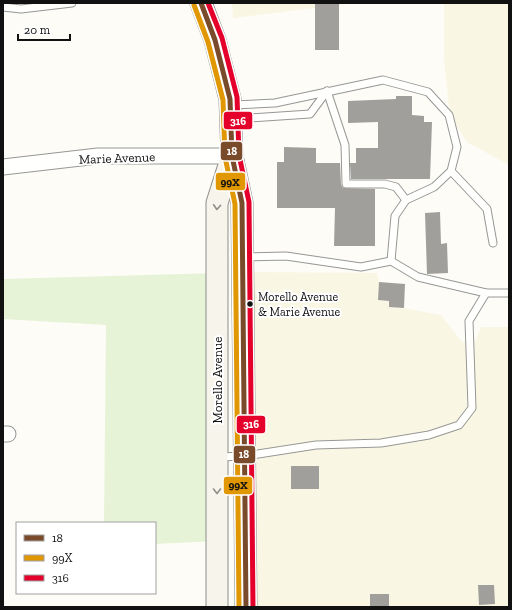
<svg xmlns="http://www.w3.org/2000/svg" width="512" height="610" viewBox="0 0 512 610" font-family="'Zilla Slab',serif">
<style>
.farmland{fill:#f9f7e4}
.green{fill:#e7f3d7}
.building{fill:#a19f9c}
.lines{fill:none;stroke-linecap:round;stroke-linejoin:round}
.lane-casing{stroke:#979795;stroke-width:9}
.street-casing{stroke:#979795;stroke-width:17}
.secondary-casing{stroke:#8e8d8b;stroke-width:23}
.lane{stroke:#fffffe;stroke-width:7}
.street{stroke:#fffffe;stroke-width:15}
.secondary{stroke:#f6f4eb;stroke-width:21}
.bus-1-casing{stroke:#fff;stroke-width:8}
.bus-2-casing{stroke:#fff;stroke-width:8}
.bus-3-casing{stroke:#fff;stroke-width:8}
.bus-1{stroke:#7a4b2a;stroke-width:5}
.bus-2{stroke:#e09702;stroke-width:5}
.bus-3{stroke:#e4002b;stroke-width:5}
.oneway{stroke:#8f8e89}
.bus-dot{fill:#111;stroke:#fff;stroke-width:1.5}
.labels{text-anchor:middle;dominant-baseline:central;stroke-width:4;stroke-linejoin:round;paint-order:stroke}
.bus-label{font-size:12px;fill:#111;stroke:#fff;text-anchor:start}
.street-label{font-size:13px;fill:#111;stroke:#fff}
.line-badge{stroke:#fff;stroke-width:1.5}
.badge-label{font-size:11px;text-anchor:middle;font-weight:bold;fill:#fff}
.pale-badge-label{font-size:11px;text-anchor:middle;font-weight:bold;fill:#111}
</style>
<rect width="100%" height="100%" fill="#fdfcf7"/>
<g class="farmland">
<path d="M 232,3 L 356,3 L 233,18 Z"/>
<path d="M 444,3 L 509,3 L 509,165 L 467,142 L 450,116 L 444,60 Z"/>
<path d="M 243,272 L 377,273 L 379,282 L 379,300 L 389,301 L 389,307 L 404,308 L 441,315 L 462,342 L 475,342 L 481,327 L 509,327 L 509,607 L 246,607 Z"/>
</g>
<path class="green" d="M 217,273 L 217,541 L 155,544 L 155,523 L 104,523 L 106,325 L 3,319 L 3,279 Z"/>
<g class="building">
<rect x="315" y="3" width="24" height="47"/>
<path d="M 396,96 L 412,96 L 412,115 L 424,116 L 424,122 L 432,122 L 430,179 L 351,179 L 350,163 L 356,163 L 356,148 L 378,148 L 378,122 L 348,123 L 348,101 L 396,99 Z"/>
<path d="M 284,147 L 316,148 L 316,163 L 340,163 L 341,184 L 343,188 L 375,189 L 375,246 L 334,246 L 335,208 L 277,208 L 277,162 L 284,162 Z"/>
<path d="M 440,212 L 441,244 L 447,243 L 448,273 L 427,274 L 425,213 Z"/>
<path d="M 379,282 L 405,284 L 404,308 L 389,307 L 389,301 L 378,300 Z"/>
<rect x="291" y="466" width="28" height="23"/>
<path d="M 478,585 L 494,585 L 495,604 L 479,605 Z"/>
<rect x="370" y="594" width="19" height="13"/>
</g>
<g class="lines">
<g class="lane-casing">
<g id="lane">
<path d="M 3,7 L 21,9 L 72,3"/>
<path d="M 327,91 L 345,145 L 346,184 L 385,184 L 396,187 L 406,200"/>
<path d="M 232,105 L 275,103 L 383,80 L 428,92 L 449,115 L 457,147 L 451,171 L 434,187 L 406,200 L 395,216 L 391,261"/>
<path d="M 233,119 L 310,114 L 327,91"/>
<path d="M 451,171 L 487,209 L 493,243"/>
<path d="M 245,257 L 286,256 L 361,267 L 391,261 L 418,277 L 486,293 L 509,293"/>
<path d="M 219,457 L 245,456 L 316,445 L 381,443 L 429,435 L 459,425 L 472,408 L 469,321 L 486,293"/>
</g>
</g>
<g class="street-casing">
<g id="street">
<path d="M 3,167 L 98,156 L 232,156"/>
<path d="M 3,434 L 8,434"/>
</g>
</g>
<g class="secondary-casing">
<g id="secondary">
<path d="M 201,3 L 215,40 L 230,99 L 232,156 L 242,203 L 246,607"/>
<path d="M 217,607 L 217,203 L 232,156"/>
</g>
</g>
<use href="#lane" class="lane"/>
<use href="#street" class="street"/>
<use href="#secondary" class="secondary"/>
<g class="bus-1-casing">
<path id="bus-1" d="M 201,3 L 215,40 L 230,99 L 232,156 L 242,203 L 246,607"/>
</g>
<g class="bus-2-casing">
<path id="bus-2" d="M 194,5 L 208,42 L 223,100 L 225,157 L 235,204 L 239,607"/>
</g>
<g class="bus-3-casing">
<path id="bus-3" d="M 208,3 L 222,38 L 237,97 L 239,155 L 249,202 L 253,607"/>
</g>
<use href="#bus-1" class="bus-1"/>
<use href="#bus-2" class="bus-2"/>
<use href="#bus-3" class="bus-3"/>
</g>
<defs><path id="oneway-chevron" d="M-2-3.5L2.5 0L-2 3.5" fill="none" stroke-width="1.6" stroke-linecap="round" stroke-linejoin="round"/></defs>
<g class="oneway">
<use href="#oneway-chevron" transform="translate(217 207) rotate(94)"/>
<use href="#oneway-chevron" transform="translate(217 491) rotate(90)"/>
</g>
<circle class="bus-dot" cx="250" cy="304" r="3.5"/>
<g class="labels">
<g class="bus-label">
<text x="258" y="297">Morello Avenue<tspan x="258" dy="15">&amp; Marie Avenue</tspan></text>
</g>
<g class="street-label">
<text transform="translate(117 158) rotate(-2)">Marie Avenue</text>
<text transform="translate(217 380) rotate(-90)">Morello Avenue</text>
</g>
</g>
<g class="line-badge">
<rect x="223" y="111" width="30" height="19" rx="4" fill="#e4002b"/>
<rect x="220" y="141" width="23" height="20" rx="4" fill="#7a4b2a"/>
<rect x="215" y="172" width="31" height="19" rx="4" fill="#e09702"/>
<rect x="236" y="415" width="30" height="19" rx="4" fill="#e4002b"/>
<rect x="233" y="445" width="23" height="19" rx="4" fill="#7a4b2a"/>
<rect x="223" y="476" width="30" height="19" rx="4" fill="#e09702"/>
</g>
<g class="badge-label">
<text x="238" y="125">316</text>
<text x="232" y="155">18</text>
<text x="251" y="428">316</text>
<text x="244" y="458">18</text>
</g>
<g class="pale-badge-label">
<text x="230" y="186">99X</text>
<text x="238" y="489">99X</text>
</g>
<rect width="512" height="610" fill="none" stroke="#111111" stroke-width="8"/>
<rect x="16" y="522" width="140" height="72" fill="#ffffff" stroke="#a0a0a0"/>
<rect x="24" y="535" width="20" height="6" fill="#7a4b2a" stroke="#a0a0a0"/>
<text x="52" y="542" font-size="12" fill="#111111">18</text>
<rect x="24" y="555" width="20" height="6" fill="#e09702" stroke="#a0a0a0"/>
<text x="52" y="562" font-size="12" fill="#111111">99X</text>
<rect x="24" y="575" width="20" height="6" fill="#e4002b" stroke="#a0a0a0"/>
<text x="52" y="582" font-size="12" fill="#111111">316</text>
<path d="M18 34v6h52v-6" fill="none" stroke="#111111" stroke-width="2"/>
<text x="24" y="34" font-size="12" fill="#111111" stroke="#ffffff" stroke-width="3" paint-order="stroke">20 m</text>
</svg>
